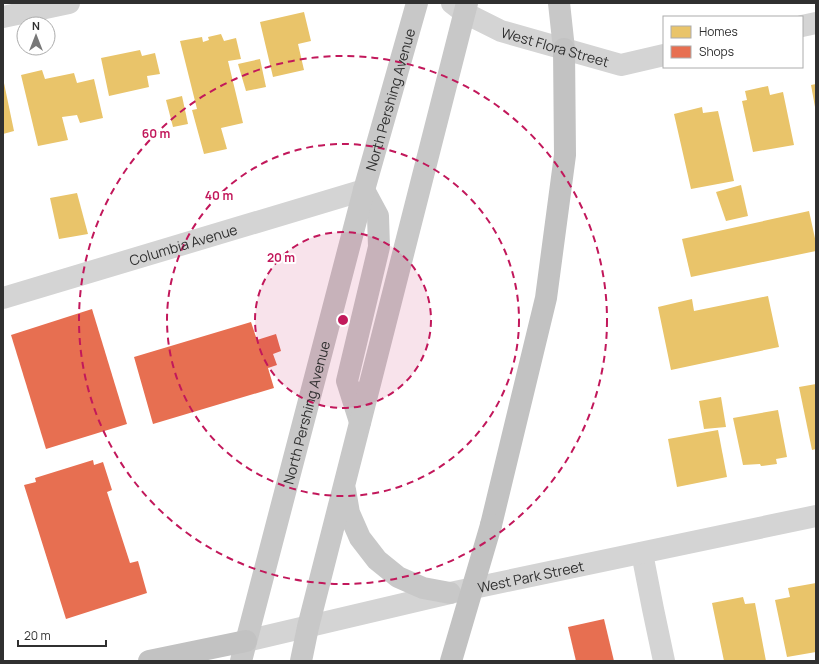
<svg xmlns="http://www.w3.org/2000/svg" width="819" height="664" viewBox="0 0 819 664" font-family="Manrope,sans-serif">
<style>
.homes{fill:#e9c46a}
.shops{fill:#e76f51}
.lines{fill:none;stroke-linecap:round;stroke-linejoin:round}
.minor{stroke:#d4d4d4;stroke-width:22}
.major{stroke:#c8c8c8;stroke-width:22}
.highway{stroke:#c2c2c2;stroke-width:22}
.highway-bridge{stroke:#c2c2c2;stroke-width:22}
.ring{fill:none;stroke:#c2185b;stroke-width:2;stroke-dasharray:7 5}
.labels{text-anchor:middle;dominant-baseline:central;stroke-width:4;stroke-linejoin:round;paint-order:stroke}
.street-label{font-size:14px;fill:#303030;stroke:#fff}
.centre{fill:#c2185b;stroke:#fff;stroke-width:2}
.ring-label{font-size:12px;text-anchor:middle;font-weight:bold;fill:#c2185b;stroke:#fff;stroke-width:4;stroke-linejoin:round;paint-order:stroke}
</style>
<rect width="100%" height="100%" fill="#fff"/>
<g class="homes">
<path d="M 304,12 L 311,41 L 298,44 L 304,70 L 273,77 L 260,22 Z"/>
<path d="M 221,34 L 224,41 L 236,38 L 241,59 L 228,61 L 243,123 L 221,128 L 227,149 L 204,154 L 192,110 L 197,109 L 180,41 L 202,37 L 203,42 L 209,40 L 208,37 Z"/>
<path d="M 140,50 L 142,56 L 155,53 L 160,74 L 147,76 L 149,87 L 109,96 L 101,58 Z"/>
<path d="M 260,59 L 266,87 L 246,91 L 238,64 Z"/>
<path d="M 42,70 L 45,79 L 74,73 L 77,83 L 94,79 L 103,118 L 80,123 L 77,115 L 62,117 L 68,140 L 38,146 L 21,75 Z"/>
<path d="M 4,83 L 14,131 L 3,134 L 3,84 Z"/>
<path d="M 816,84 L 816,107 L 815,107 L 811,85 Z"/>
<path d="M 768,86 L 770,95 L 783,92 L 794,145 L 753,152 L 742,101 L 747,100 L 745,91 Z"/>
<path d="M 182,96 L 188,124 L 173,127 L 166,100 Z"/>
<path d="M 702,107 L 703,113 L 718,111 L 734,181 L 691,189 L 674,114 Z"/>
<path d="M 741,185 L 748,216 L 726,221 L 716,192 Z"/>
<path d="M 77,193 L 88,234 L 59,239 L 50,198 Z"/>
<path d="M 809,211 L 816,243 L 816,251 L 691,277 L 682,239 Z"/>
<path d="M 768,296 L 779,347 L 671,370 L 658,307 L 692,299 L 694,311 Z"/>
<path d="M 816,384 L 816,449 L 812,450 L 799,387 Z"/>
<path d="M 721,397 L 726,427 L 704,429 L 699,401 Z"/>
<path d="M 778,410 L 787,457 L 776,459 L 777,464 L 761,466 L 760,464 L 743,465 L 733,418 Z"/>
<path d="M 718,430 L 727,477 L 677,487 L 668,439 Z"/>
<path d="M 816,583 L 816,652 L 787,657 L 775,600 L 790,597 L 788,588 Z"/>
<path d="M 743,597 L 745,604 L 755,603 L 766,661 L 724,661 L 712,603 Z"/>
</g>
<g class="shops">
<path d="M 92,309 L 127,424 L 46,449 L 11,335 Z"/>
<path d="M 251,322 L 257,340 L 276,334 L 281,351 L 273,354 L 277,365 L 268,368 L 274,388 L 153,424 L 134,357 Z"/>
<path d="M 93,460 L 94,465 L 103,462 L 112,490 L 107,492 L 130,563 L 138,561 L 147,593 L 66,619 L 24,485 L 36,482 L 35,478 Z"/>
<path d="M 604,619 L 614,661 L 576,661 L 568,627 Z"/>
</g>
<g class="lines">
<g class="minor">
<path id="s1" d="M 452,3 L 465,13 L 501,31 L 621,65 L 664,55"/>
<path d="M 3,17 L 69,3"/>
<path d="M 802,26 L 816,23"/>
<path id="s2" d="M 3,298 L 364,190"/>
<path d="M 642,553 L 653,609 L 664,661"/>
<path id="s3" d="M 246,641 L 450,593 L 816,516"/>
</g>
<g class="major">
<path d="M 559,3 L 564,49"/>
<path d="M 360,422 L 347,381 L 379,247 L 378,216 L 364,190"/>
<path d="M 345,490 L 349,513 L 360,538 L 377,560 L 398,577 L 423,588 L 450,593"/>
<path id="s4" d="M 241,661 L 364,190 L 417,3"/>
<path d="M 301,661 L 308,627 L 467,3"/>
</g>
<g class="highway">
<path d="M 491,525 L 546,298 L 565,155 L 564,49"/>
<path d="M 149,661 L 246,641"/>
</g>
<path class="highway-bridge" d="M 451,661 L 491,525"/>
</g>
<circle cx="343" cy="320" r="88" fill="#c2185b" fill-opacity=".12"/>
<g class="ring">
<circle cx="343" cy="320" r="88"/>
<circle cx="343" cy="320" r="176"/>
<circle cx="343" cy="320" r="264"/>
</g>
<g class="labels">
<g class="street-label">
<text stroke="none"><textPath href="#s1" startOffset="113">West Flora Street</textPath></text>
<text stroke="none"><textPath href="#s4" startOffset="581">North Pershing Avenue</textPath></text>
<text stroke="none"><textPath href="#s2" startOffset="188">Columbia Avenue</textPath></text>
<text stroke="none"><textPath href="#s4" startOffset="257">North Pershing Avenue</textPath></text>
<text stroke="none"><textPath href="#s3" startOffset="292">West Park Street</textPath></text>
</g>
</g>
<circle cx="343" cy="320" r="6" class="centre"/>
<g class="ring-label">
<text x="156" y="138">60 m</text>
<text x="219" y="200">40 m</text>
<text x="281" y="262">20 m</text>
</g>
<rect width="819" height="664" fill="none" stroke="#303030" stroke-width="8"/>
<rect x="663" y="16" width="140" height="52" fill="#ffffff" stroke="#acacac"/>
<rect x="671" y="26" width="20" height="12" fill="#e9c46a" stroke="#acacac"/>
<text x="699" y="36" font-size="12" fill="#303030">Homes</text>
<rect x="671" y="46" width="20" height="12" fill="#e76f51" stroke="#acacac"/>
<text x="699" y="56" font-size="12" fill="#303030">Shops</text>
<g transform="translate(36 36)"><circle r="19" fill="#ffffff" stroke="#acacac"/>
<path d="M0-3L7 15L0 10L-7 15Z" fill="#787878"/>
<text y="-6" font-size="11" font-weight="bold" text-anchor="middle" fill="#303030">N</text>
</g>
<path d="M18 640v6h88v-6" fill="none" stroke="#303030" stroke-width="2"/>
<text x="24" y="640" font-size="12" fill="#303030" stroke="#ffffff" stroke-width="3" paint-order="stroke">20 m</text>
</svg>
